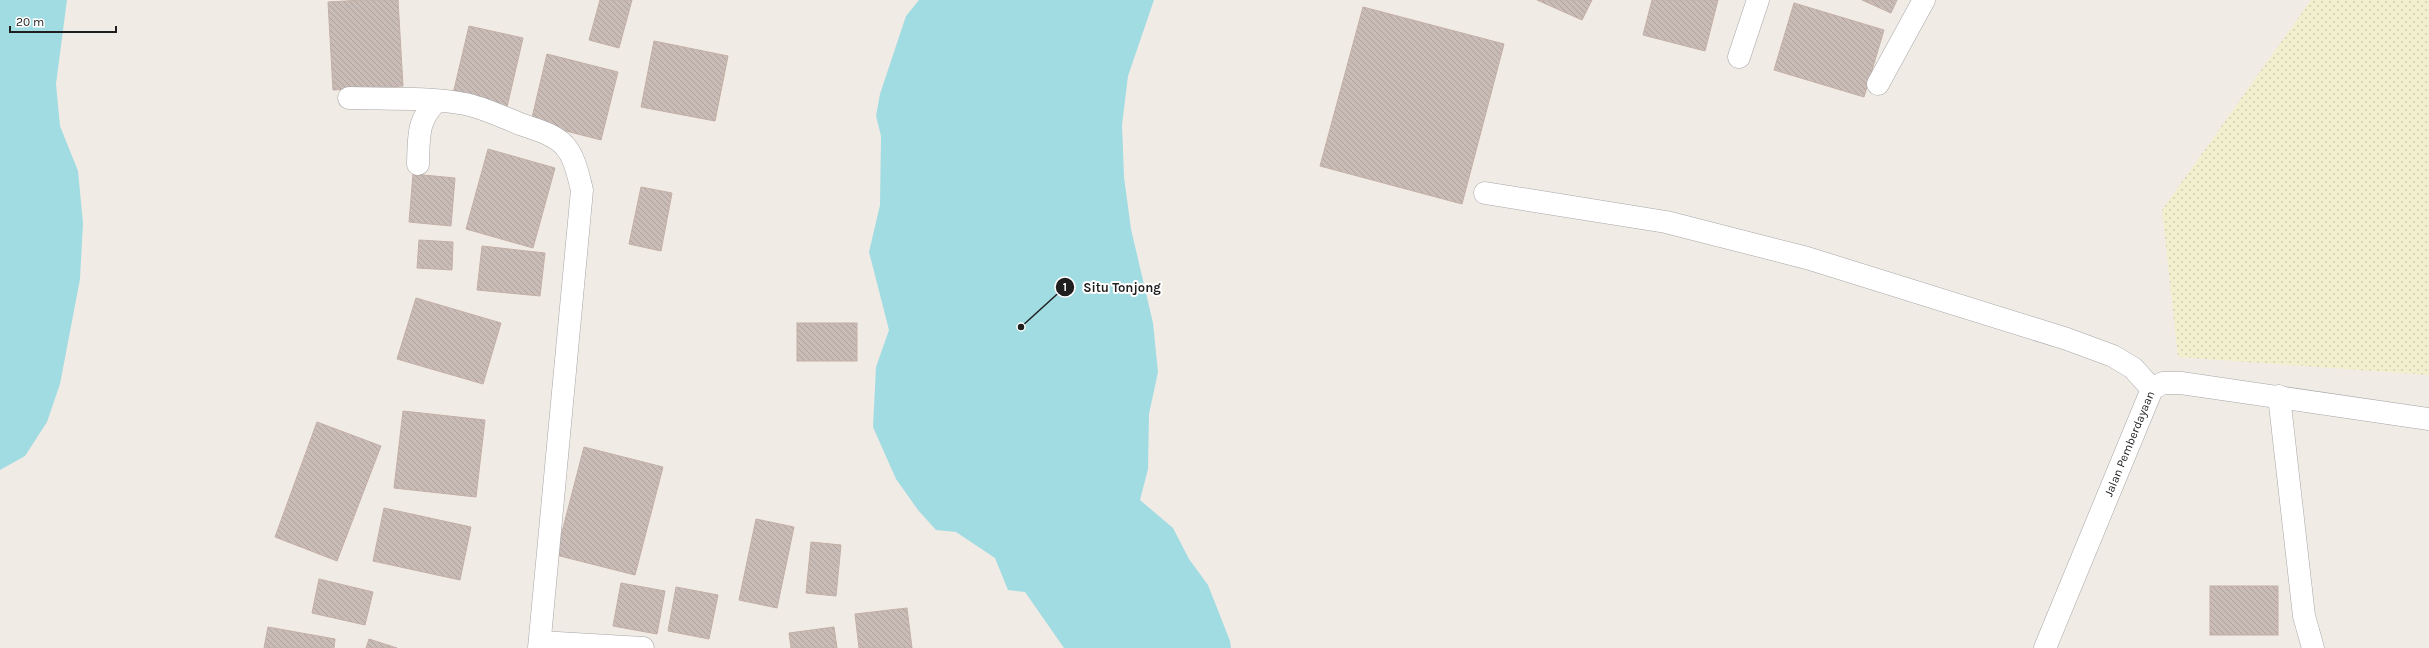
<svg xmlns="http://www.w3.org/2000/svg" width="2429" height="648" viewBox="0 0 2429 648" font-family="Karla,sans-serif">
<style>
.farmland{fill:url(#farmland-dots)}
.water{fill:#a1dce2}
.building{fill:url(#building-back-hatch);stroke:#c4afa6}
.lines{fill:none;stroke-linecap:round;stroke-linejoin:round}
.minor-casing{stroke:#a6a6a6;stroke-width:23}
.minor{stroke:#fff;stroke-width:22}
.labels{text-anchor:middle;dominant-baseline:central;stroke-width:4;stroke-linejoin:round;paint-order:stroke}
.street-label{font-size:12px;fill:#1f1f1f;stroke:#fff}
.leader{fill:none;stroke:#1f1f1f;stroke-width:1.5}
.callout-dot{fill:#1f1f1f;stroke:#fff;stroke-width:1.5}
.mark-label{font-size:12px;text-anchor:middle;font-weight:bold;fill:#fff}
.callout-label{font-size:13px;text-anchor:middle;font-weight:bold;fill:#1f1f1f;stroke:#fff;stroke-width:4;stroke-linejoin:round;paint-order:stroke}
</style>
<defs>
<pattern id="farmland-dots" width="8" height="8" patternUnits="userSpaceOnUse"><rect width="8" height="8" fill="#f1efce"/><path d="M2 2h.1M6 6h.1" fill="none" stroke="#ceccb0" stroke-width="1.8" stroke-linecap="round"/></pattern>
<pattern id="building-back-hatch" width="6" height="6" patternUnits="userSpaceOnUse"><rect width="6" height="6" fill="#c9bcb7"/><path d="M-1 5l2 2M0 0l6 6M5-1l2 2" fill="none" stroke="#aca19d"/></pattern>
</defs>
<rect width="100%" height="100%" fill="#f1ebe5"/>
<path class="farmland" d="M 2311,0 L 2429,0 L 2429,375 L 2178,357 L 2162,210 Z"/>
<g class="water">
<path d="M 0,0 L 67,0 L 56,84 L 60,126 L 78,171 L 83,223 L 80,279 L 60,384 L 47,422 L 25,456 L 0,470 Z"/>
<path d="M 919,0 L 1154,0 L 1128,76 L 1122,125 L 1124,177 L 1131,229 L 1153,323 L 1158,372 L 1149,414 L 1148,469 L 1140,500 L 1173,528 L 1189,559 L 1208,585 L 1230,641 L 1231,648 L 1064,648 L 1025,592 L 1008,590 L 995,558 L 956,532 L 936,530 L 918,510 L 896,479 L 873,427 L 876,367 L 889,330 L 869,252 L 880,205 L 881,136 L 876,116 L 880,94 L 906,16 Z"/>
</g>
<g class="building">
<path d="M 363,0 L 398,0 L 403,86 L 333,90 L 328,2 Z"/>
<path d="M 600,0 L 632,0 L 619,48 L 589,40 Z"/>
<path d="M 1537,0 L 1592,0 L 1582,20 Z"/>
<path d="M 1652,0 L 1718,0 L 1705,51 L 1643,35 Z"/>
<path d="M 1862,0 L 1897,0 L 1891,13 Z"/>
<path d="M 1794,3 L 1884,30 L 1864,97 L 1774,70 Z"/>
<path d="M 1363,7 L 1504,44 L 1462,204 L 1320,166 Z"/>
<path d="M 469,26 L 523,38 L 507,107 L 453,94 Z"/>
<path d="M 654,41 L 728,56 L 715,121 L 641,107 Z"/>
<path d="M 547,54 L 618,72 L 601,140 L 531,122 Z"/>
<path d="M 488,149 L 555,168 L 533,248 L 466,229 Z"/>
<path d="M 413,174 L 455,178 L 451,226 L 409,222 Z"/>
<path d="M 641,187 L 672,193 L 661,251 L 629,244 Z"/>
<path d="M 419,240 L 453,242 L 452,270 L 417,268 Z"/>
<path d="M 482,246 L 545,253 L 540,296 L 477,290 Z"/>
<path d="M 416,298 L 501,323 L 483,384 L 397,359 Z"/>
<rect x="797" y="323" width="60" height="38"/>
<path d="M 403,411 L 485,420 L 476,497 L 394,488 Z"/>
<path d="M 317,422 L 381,446 L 337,561 L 275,537 Z"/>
<path d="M 584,447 L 663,467 L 635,575 L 556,555 Z"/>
<path d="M 384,508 L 471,527 L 460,580 L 373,561 Z"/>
<path d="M 756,519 L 794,527 L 777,608 L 739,600 Z"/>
<path d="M 811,542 L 841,545 L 836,596 L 806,593 Z"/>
<path d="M 319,579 L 373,592 L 365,625 L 312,613 Z"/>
<path d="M 621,583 L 665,591 L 657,634 L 613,626 Z"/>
<rect x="2210" y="586" width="68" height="49"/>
<path d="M 676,587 L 718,595 L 709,639 L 668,631 Z"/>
<path d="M 907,608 L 912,648 L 859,648 L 855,614 Z"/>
<path d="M 268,627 L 335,639 L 334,648 L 264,648 Z"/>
<path d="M 834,627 L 837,648 L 791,648 L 789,633 Z"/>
<path d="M 369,639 L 397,648 L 366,648 Z"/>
</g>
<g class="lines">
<g class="minor-casing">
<g id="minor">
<path d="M 1739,57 L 1758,0"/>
<path d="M 1878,84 L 1924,0"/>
<path d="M 349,98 C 387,99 428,97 465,104 C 485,108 504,118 523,125 C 537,130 553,134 564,145 C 575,157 578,175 582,190 L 539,648"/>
<path d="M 418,164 C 419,136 417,120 437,101"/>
<path d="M 1485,193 L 1666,222 L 1807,258 L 2067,339 L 2113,356 L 2133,368 L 2152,389"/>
<path d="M 2279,396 L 2304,616 L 2313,648"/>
<path d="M 540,642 L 643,648"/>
<path id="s1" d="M 2045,648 L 2152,389 L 2163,383 L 2181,383 L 2429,419"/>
</g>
</g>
<use href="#minor" class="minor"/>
</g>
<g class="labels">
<g class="street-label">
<text stroke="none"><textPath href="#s1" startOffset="221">Jalan Pemberdayaan</textPath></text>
</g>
</g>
<path class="leader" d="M1021 327L1065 287"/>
<g class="callout-dot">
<circle cx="1021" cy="327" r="4"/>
<circle cx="1065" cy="287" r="10"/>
</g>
<g class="mark-label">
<text x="1065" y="291">1</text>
</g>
<g class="callout-label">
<text x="1122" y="292">Situ Tonjong</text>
</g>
<path d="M10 26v6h106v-6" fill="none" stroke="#1f1f1f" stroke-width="2"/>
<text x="16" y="26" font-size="12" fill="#1f1f1f" stroke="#ffffff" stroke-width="3" paint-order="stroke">20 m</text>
</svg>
